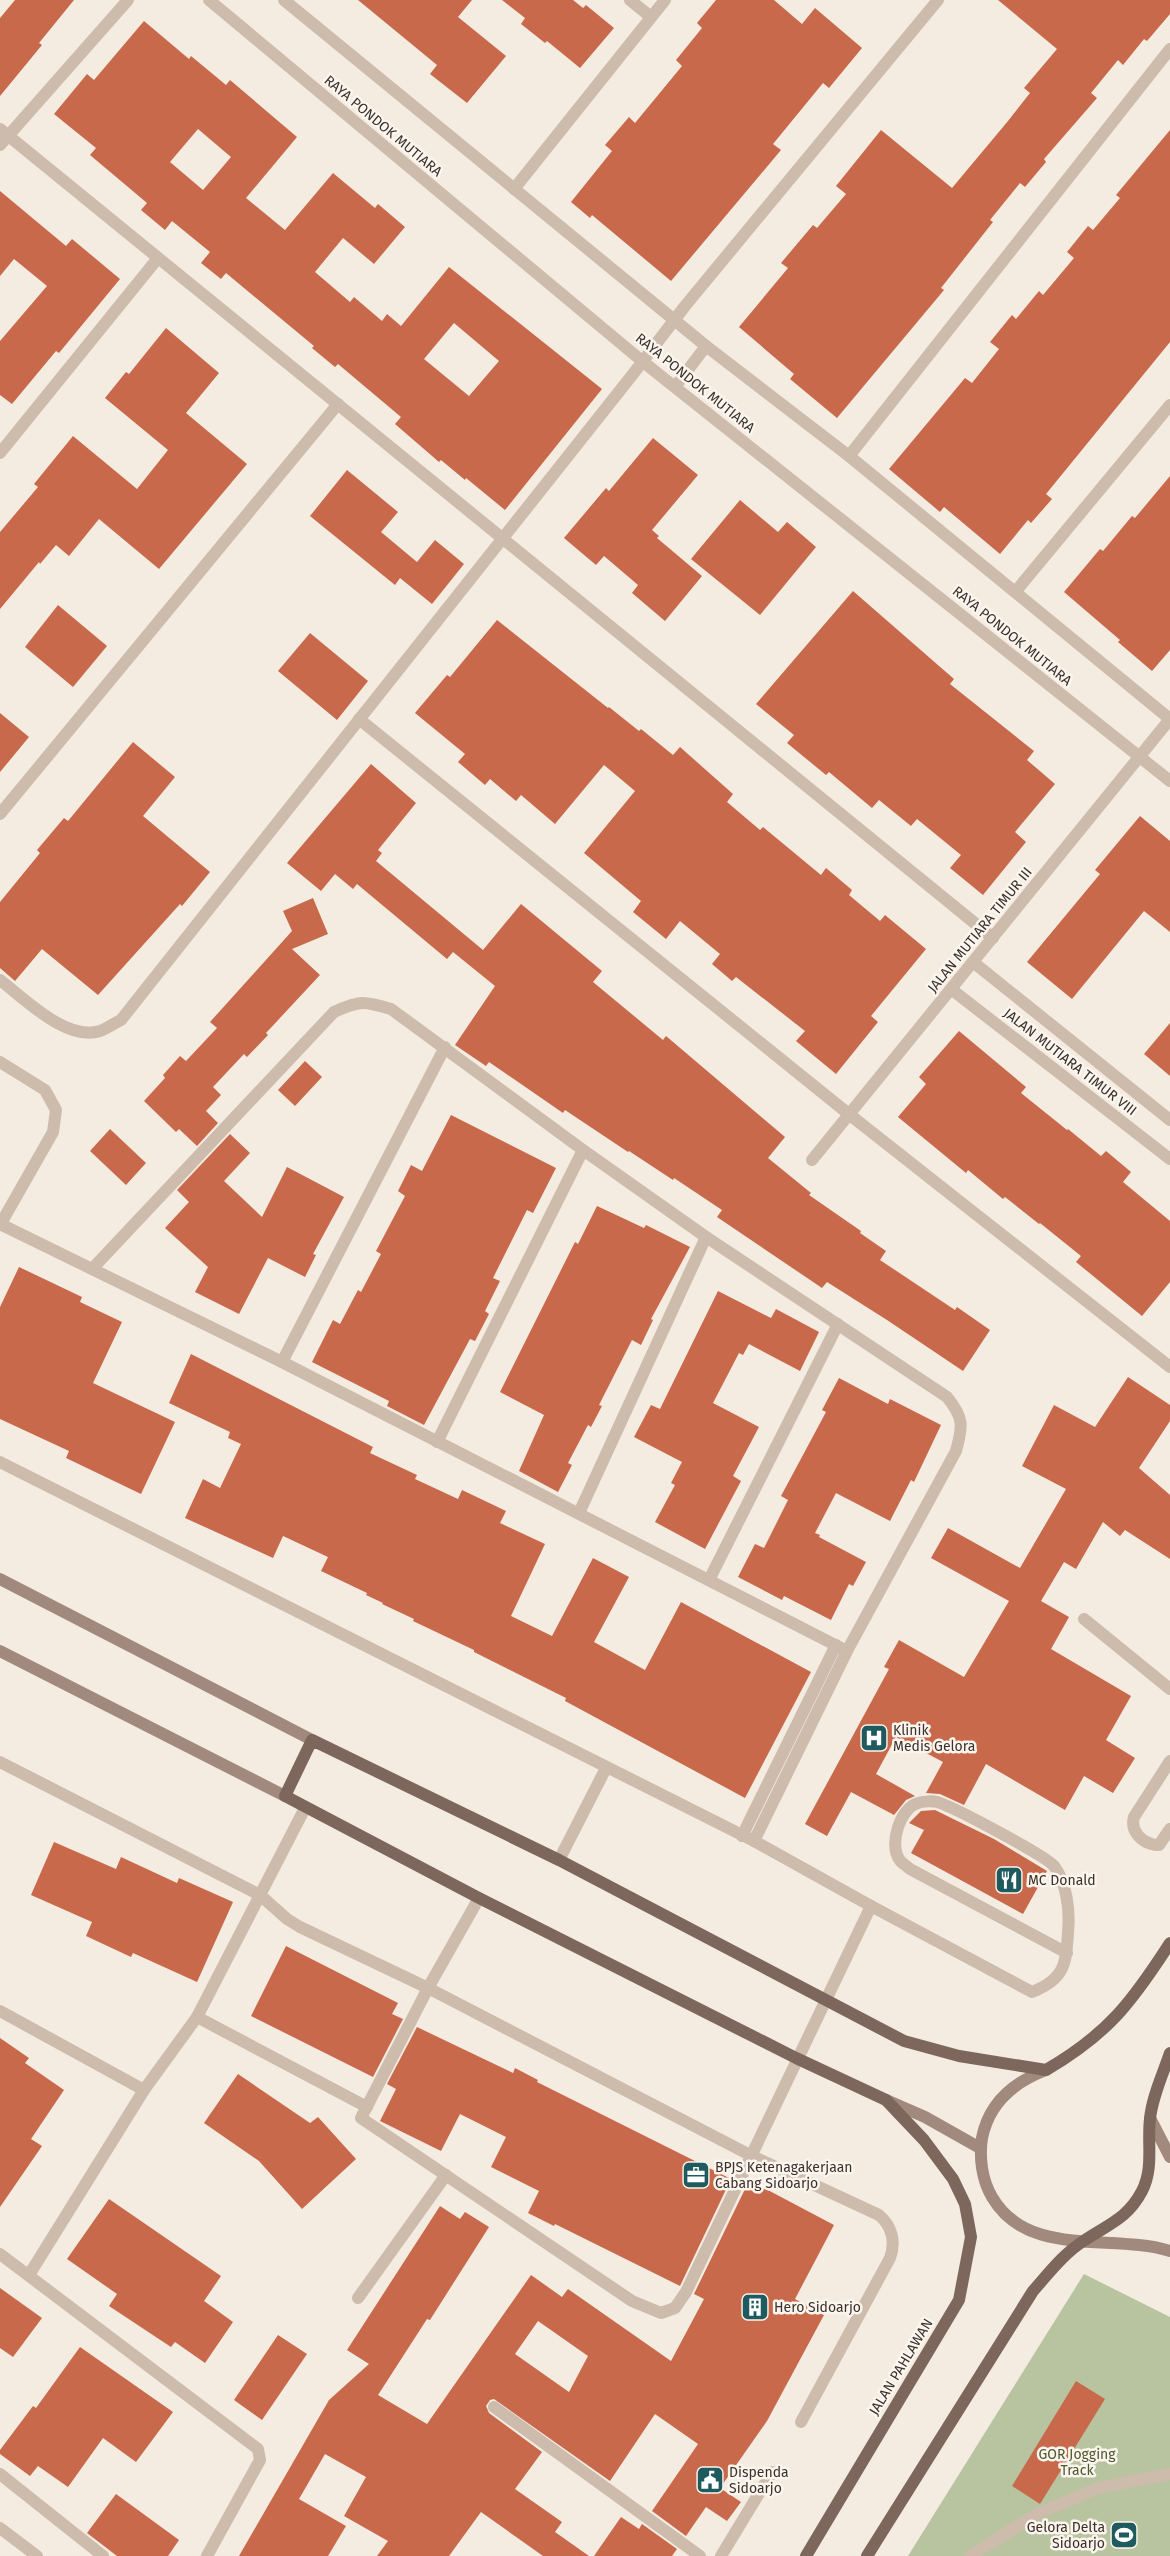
<svg xmlns="http://www.w3.org/2000/svg" width="1170" height="2556" viewBox="0 0 1170 2556" font-family="'Fira Sans',sans-serif">
<style>
.green{fill:#b8c4a0}
.building{fill:#c8694b;fill-rule:evenodd}
.lines{fill:none;stroke-linecap:round;stroke-linejoin:round}
.service{stroke:#cdbbac;stroke-width:12}
.minor{stroke:#cdbbac;stroke-width:12}
.secondary{stroke:#a18a7d;stroke-width:12}
.primary{stroke:#7d675c;stroke-width:12}
.labels{text-anchor:middle;dominant-baseline:central;stroke-width:5;stroke-linejoin:round;paint-order:stroke}
.street-label{font-size:14px;fill:#3b302b;stroke:#fbf5ee}
.poi-label{font-size:14px;fill:#3b302b;stroke:#fbf5ee;text-anchor:start}
.park-label{font-size:14px;fill:#4a5a2e;stroke:#fbf5ee}
</style>
<rect width="100%" height="100%" fill="#f4ebe1"/>
<path class="green" d="M 1084,2274 L 1170,2317 L 1170,2556 L 908,2556 Z"/>
<g class="building">
<path d="M 15,0 L 74,0 L 39,43 L 42,45 L 0,96 L 0,18 Z"/>
<path d="M 358,0 L 472,0 L 458,17 L 506,56 L 467,103 L 430,74 L 437,65 Z"/>
<path d="M 502,0 L 573,0 L 583,8 L 586,5 L 614,28 L 580,68 L 547,41 L 545,43 L 521,24 L 525,18 Z"/>
<path d="M 716,0 L 774,0 L 802,24 L 815,8 L 862,48 L 829,88 L 823,83 L 773,144 L 781,150 L 671,281 L 592,215 L 590,218 L 571,202 L 612,151 L 605,145 L 629,117 L 635,123 L 682,66 L 676,60 L 702,28 L 697,23 Z"/>
<path d="M 998,0 L 1170,0 L 1170,14 L 1147,41 L 1144,39 L 1123,65 L 1118,60 L 1091,93 L 1097,98 L 1044,159 L 1046,162 L 1025,187 L 1020,183 L 990,220 L 993,222 L 941,288 L 944,290 L 837,418 L 790,379 L 794,374 L 739,327 L 788,268 L 781,263 L 813,225 L 817,228 L 846,194 L 836,186 L 881,130 L 952,188 L 1008,121 L 1030,93 L 1024,88 L 1057,49 Z"/>
<path d="M 144,21 L 189,59 L 191,56 L 226,85 L 230,80 L 297,137 L 246,198 L 285,230 L 333,173 L 375,208 L 378,204 L 405,227 L 374,264 L 343,238 L 315,272 L 350,302 L 354,297 L 382,321 L 387,314 L 401,326 L 449,267 L 602,389 L 505,510 L 466,478 L 465,480 L 441,460 L 439,462 L 395,424 L 401,417 L 338,364 L 335,367 L 312,348 L 314,346 L 226,273 L 221,279 L 201,263 L 210,252 L 172,221 L 165,230 L 141,210 L 147,203 L 90,155 L 96,148 L 54,114 L 87,74 L 94,80 ZM 198,129 L 231,157 L 203,190 L 170,162 ZM 454,323 L 499,361 L 469,396 L 424,359 Z"/>
<path d="M 1170,130 L 1170,342 L 1046,494 L 1052,499 L 1031,523 L 1028,520 L 1000,554 L 944,507 L 940,512 L 889,469 L 965,378 L 972,383 L 999,349 L 990,342 L 1012,315 L 1016,319 L 1039,291 L 1043,295 L 1074,258 L 1067,252 L 1088,226 L 1093,230 L 1120,198 L 1116,195 Z"/>
<path d="M 0,191 L 66,246 L 72,239 L 120,279 L 59,353 L 56,351 L 12,404 L 0,395 L 0,341 L 47,286 L 14,259 L 0,276 Z"/>
<path d="M 166,328 L 219,373 L 186,413 L 247,464 L 159,569 L 99,519 L 69,556 L 56,545 L 40,564 L 39,562 L 0,609 L 0,532 L 38,487 L 34,484 L 73,436 L 137,489 L 168,450 L 105,398 L 126,372 L 129,374 Z"/>
<path d="M 653,438 L 698,475 L 652,530 L 659,536 L 657,538 L 702,576 L 665,621 L 632,593 L 638,585 L 604,556 L 596,565 L 564,538 L 606,488 L 609,491 Z"/>
<path d="M 347,470 L 398,512 L 381,532 L 417,562 L 435,540 L 464,564 L 432,604 L 400,578 L 395,585 L 310,516 Z"/>
<path d="M 1170,476 L 1170,650 L 1152,671 L 1118,642 L 1120,640 L 1064,592 L 1100,549 L 1103,551 L 1132,516 L 1135,518 Z"/>
<path d="M 740,500 L 778,532 L 787,522 L 816,547 L 760,615 L 691,559 Z"/>
<path d="M 853,591 L 954,679 L 950,684 L 1034,751 L 1027,760 L 1055,784 L 1015,832 L 1026,842 L 983,895 L 950,868 L 961,855 L 917,819 L 911,826 L 879,800 L 872,808 L 829,772 L 826,775 L 787,743 L 794,735 L 756,704 Z"/>
<path d="M 58,605 L 107,646 L 73,687 L 25,647 Z"/>
<path d="M 497,620 L 608,708 L 609,707 L 639,731 L 641,729 L 673,755 L 680,747 L 733,794 L 727,802 L 760,830 L 763,827 L 821,875 L 826,868 L 852,890 L 849,895 L 880,921 L 885,915 L 926,949 L 871,1016 L 878,1022 L 836,1074 L 796,1041 L 805,1031 L 736,977 L 732,981 L 712,964 L 720,954 L 680,921 L 666,939 L 633,912 L 641,901 L 584,853 L 635,791 L 604,765 L 555,824 L 521,795 L 516,801 L 490,779 L 485,785 L 458,762 L 465,754 L 415,713 L 447,675 L 450,677 Z"/>
<path d="M 310,633 L 368,681 L 337,720 L 278,671 Z"/>
<path d="M 0,713 L 29,737 L 0,772 Z"/>
<path d="M 133,742 L 175,777 L 143,816 L 210,872 L 182,906 L 180,904 L 98,995 L 42,949 L 15,981 L 0,968 L 0,902 L 40,853 L 37,850 L 64,818 L 68,821 Z"/>
<path d="M 371,764 L 416,803 L 378,850 L 382,853 L 376,861 L 483,950 L 521,904 L 602,971 L 593,982 L 663,1040 L 666,1036 L 785,1137 L 768,1158 L 811,1193 L 809,1195 L 861,1231 L 860,1233 L 886,1251 L 880,1260 L 955,1310 L 957,1307 L 990,1330 L 963,1371 L 887,1320 L 827,1282 L 822,1288 L 717,1217 L 722,1210 L 674,1178 L 673,1180 L 629,1151 L 628,1152 L 565,1110 L 563,1113 L 489,1062 L 486,1066 L 455,1045 L 495,986 L 453,952 L 447,959 L 357,884 L 353,889 L 335,874 L 321,891 L 287,863 Z"/>
<path d="M 1140,816 L 1170,841 L 1170,932 L 1144,911 L 1072,999 L 1027,962 L 1100,874 L 1095,870 Z"/>
<path d="M 313,898 L 328,934 L 292,949 L 320,975 L 266,1033 L 268,1035 L 247,1057 L 244,1054 L 213,1087 L 221,1095 L 206,1111 L 218,1123 L 197,1146 L 179,1129 L 176,1132 L 144,1101 L 165,1078 L 163,1075 L 180,1056 L 186,1061 L 217,1028 L 210,1022 L 292,931 L 283,911 Z"/>
<path d="M 1170,1023 L 1170,1076 L 1144,1054 Z"/>
<path d="M 959,1031 L 1026,1087 L 1021,1093 L 1067,1130 L 1068,1129 L 1101,1156 L 1106,1151 L 1131,1172 L 1123,1182 L 1170,1221 L 1170,1282 L 1142,1316 L 1076,1262 L 1081,1256 L 1040,1223 L 1039,1224 L 1005,1197 L 1003,1199 L 968,1170 L 966,1173 L 898,1117 L 926,1084 L 919,1077 Z"/>
<path d="M 305,1061 L 322,1077 L 295,1106 L 278,1090 Z"/>
<path d="M 451,1115 L 556,1168 L 533,1213 L 527,1210 L 493,1278 L 500,1281 L 485,1311 L 489,1314 L 475,1341 L 470,1339 L 424,1425 L 387,1406 L 389,1401 L 312,1362 L 333,1320 L 340,1324 L 358,1290 L 361,1292 L 381,1254 L 376,1251 L 405,1196 L 398,1191 L 411,1165 L 422,1171 Z"/>
<path d="M 110,1129 L 146,1163 L 126,1185 L 90,1151 Z"/>
<path d="M 230,1134 L 250,1153 L 224,1181 L 262,1217 L 287,1167 L 344,1197 L 313,1254 L 316,1255 L 305,1277 L 268,1258 L 239,1314 L 195,1292 L 208,1267 L 165,1228 L 189,1202 L 177,1190 Z"/>
<path d="M 597,1206 L 644,1228 L 646,1225 L 690,1247 L 651,1319 L 653,1320 L 641,1345 L 632,1340 L 599,1405 L 602,1406 L 591,1427 L 588,1425 L 568,1463 L 572,1465 L 558,1492 L 519,1471 L 544,1415 L 500,1392 L 575,1242 L 578,1244 Z"/>
<path d="M 19,1267 L 82,1297 L 80,1302 L 122,1322 L 93,1383 L 175,1422 L 141,1494 L 66,1458 L 69,1451 L 0,1419 L 0,1307 Z"/>
<path d="M 718,1291 L 771,1318 L 776,1309 L 819,1332 L 800,1371 L 749,1344 L 743,1355 L 739,1353 L 713,1403 L 759,1427 L 733,1476 L 741,1481 L 705,1549 L 655,1522 L 675,1485 L 671,1483 L 682,1462 L 634,1437 L 651,1405 L 660,1409 Z"/>
<path d="M 191,1354 L 373,1447 L 370,1453 L 417,1475 L 415,1479 L 458,1499 L 462,1490 L 506,1511 L 500,1523 L 545,1544 L 511,1616 L 552,1636 L 593,1558 L 629,1577 L 594,1642 L 645,1670 L 681,1602 L 811,1672 L 745,1798 L 565,1701 L 566,1698 L 474,1652 L 474,1650 L 413,1621 L 414,1619 L 382,1604 L 383,1603 L 366,1595 L 367,1593 L 321,1571 L 328,1557 L 283,1536 L 273,1558 L 185,1518 L 203,1479 L 220,1488 L 241,1444 L 228,1438 L 230,1432 L 169,1403 Z"/>
<path d="M 1128,1377 L 1170,1405 L 1170,1421 L 1139,1468 L 1170,1495 L 1170,1559 L 1125,1530 L 1120,1536 L 1103,1522 L 1076,1569 L 1064,1562 L 1041,1601 L 1069,1617 L 1051,1649 L 1131,1696 L 1106,1740 L 1135,1758 L 1113,1793 L 1084,1776 L 1065,1810 L 986,1764 L 964,1805 L 940,1794 L 926,1793 L 943,1762 L 896,1737 L 876,1774 L 915,1796 L 906,1800 L 894,1815 L 851,1792 L 827,1836 L 805,1824 L 889,1669 L 884,1667 L 899,1640 L 964,1677 L 1009,1601 L 931,1558 L 948,1528 L 1020,1568 L 1066,1489 L 1022,1466 L 1054,1405 L 1095,1427 Z"/>
<path d="M 839,1378 L 888,1404 L 890,1399 L 941,1425 L 914,1482 L 911,1480 L 890,1521 L 836,1493 L 815,1533 L 820,1535 L 819,1537 L 866,1562 L 853,1586 L 849,1584 L 831,1620 L 784,1596 L 782,1600 L 738,1577 L 755,1544 L 764,1548 L 788,1500 L 781,1496 L 826,1412 L 822,1410 Z"/>
<path d="M 935,1810 L 994,1839 L 1047,1871 L 1023,1914 L 911,1853 L 924,1830 L 909,1823 L 921,1811 Z"/>
<path d="M 54,1842 L 116,1869 L 121,1857 L 177,1883 L 179,1878 L 233,1902 L 197,1982 L 133,1953 L 131,1957 L 86,1936 L 92,1922 L 31,1895 Z"/>
<path d="M 286,1946 L 398,2003 L 392,2014 L 403,2019 L 373,2077 L 251,2016 Z"/>
<path d="M 417,2027 L 513,2073 L 515,2068 L 538,2080 L 537,2082 L 731,2179 L 680,2286 L 555,2224 L 554,2226 L 528,2213 L 539,2191 L 491,2167 L 506,2137 L 460,2114 L 441,2151 L 380,2121 L 396,2089 L 387,2084 Z"/>
<path d="M 0,2038 L 29,2058 L 25,2063 L 64,2090 L 31,2139 L 42,2146 L 0,2207 Z"/>
<path d="M 238,2074 L 310,2123 L 318,2117 L 356,2159 L 302,2209 L 259,2161 L 204,2123 Z"/>
<path d="M 746,2187 L 760,2194 L 764,2188 L 834,2225 L 795,2299 L 824,2315 L 767,2421 L 720,2488 L 741,2502 L 727,2521 L 706,2507 L 686,2536 L 652,2511 L 698,2444 L 655,2414 L 610,2481 L 494,2399 L 490,2400 L 486,2406 L 489,2413 L 542,2452 L 515,2489 L 562,2522 L 555,2532 L 589,2556 L 543,2556 L 481,2512 L 449,2556 L 377,2556 L 388,2541 L 344,2516 L 366,2477 L 325,2454 L 299,2499 L 346,2526 L 328,2556 L 239,2556 L 329,2400 L 369,2364 L 347,2350 L 440,2206 L 460,2219 L 465,2212 L 489,2227 L 430,2320 L 427,2319 L 378,2395 L 427,2424 L 531,2275 L 562,2297 L 568,2289 L 671,2361 L 704,2299 L 694,2294 ZM 538,2321 L 588,2356 L 569,2392 L 515,2354 Z"/>
<path d="M 109,2199 L 221,2276 L 204,2301 L 233,2322 L 205,2363 L 175,2342 L 171,2347 L 109,2306 L 117,2294 L 67,2259 Z"/>
<path d="M 0,2288 L 42,2318 L 13,2357 L 0,2348 Z"/>
<path d="M 278,2335 L 307,2354 L 262,2420 L 234,2400 Z"/>
<path d="M 80,2347 L 173,2412 L 136,2462 L 103,2438 L 68,2487 L 38,2466 L 30,2476 L 0,2454 L 0,2450 L 33,2406 L 36,2408 Z"/>
<path d="M 1076,2381 L 1105,2399 L 1040,2504 L 1012,2486 Z"/>
<path d="M 116,2494 L 179,2540 L 168,2556 L 117,2556 L 87,2533 Z"/>
<path d="M 621,2517 L 639,2529 L 642,2524 L 677,2549 L 672,2556 L 594,2556 Z"/>
</g>
<g class="lines">
<g class="service">
<path d="M 1084,1619 L 1170,1689"/>
<path d="M 1170,1761 L 1134,1817 C 1130,1831 1141,1842 1155,1845 L 1159,1845 L 1170,1829"/>
<path d="M 260,1895 L 287,1919 L 300,1927 L 428,1988 L 752,2156 L 879,2215 C 892,2226 896,2242 890,2258 L 801,2422"/>
<path d="M 479,1898 L 428,1988 L 361,2118 L 632,2301 L 661,2313 L 675,2308 L 686,2292 L 871,1906 L 1032,1992 C 1065,1979 1066,1964 1068,1932 C 1070,1911 1067,1883 1054,1866 C 1046,1856 952,1806 937,1802 C 933,1801 923,1801 918,1803 C 900,1808 889,1844 899,1859 C 901,1863 907,1866 910,1869 L 1067,1953"/>
<path d="M 197,2017 L 367,2107"/>
<path d="M 358,2298 L 446,2175"/>
<path d="M 494,2407 L 700,2556"/>
<path d="M 721,2556 L 772,2472"/>
<path d="M 970,2556 L 1035,2515 L 1098,2488 L 1170,2474"/>
</g>
<g class="minor">
<path d="M 209,0 L 642,361 L 1170,781"/>
<path d="M 284,0 L 706,346 L 849,456 L 1170,719"/>
<path d="M 630,0 L 651,17"/>
<path d="M 0,129 L 993,938"/>
<path d="M 0,145 L 128,0"/>
<path d="M 514,189 L 665,0"/>
<path d="M 675,387 L 706,346"/>
<path d="M 0,453 L 158,258"/>
<path d="M 849,456 L 1170,49"/>
<path d="M 1016,591 L 1170,405"/>
<path d="M 359,719 L 850,1115 L 1170,1367"/>
<path d="M 0,814 L 338,404"/>
<path d="M 973,962 L 1170,1120"/>
<path d="M 0,980 C 25,999 67,1042 100,1031 C 107,1029 114,1023 121,1020 L 633,374 L 685,306 L 938,0"/>
<path d="M 951,989 L 1170,1159"/>
<path d="M 0,1062 L 45,1090 L 56,1110 L 53,1132 L 0,1225"/>
<path d="M 812,1160 L 1170,719"/>
<path d="M 0,1224 L 282,1362 L 847,1651"/>
<path d="M 92,1269 L 334,1012 C 360,1000 364,1001 391,1009 L 583,1150 L 706,1237 L 947,1397 C 964,1418 963,1426 956,1451 L 847,1651 L 754,1841"/>
<path d="M 282,1362 L 445,1047"/>
<path d="M 437,1442 L 583,1150"/>
<path d="M 0,1462 L 754,1841 L 871,1906"/>
<path d="M 579,1513 L 706,1237"/>
<path d="M 709,1580 L 838,1324"/>
<path d="M 0,1762 L 260,1895"/>
<path d="M 742,1836 L 836,1645"/>
<path d="M 559,1860 L 606,1768"/>
<path d="M 0,2011 L 144,2090"/>
<path d="M 0,2254 L 258,2449 L 260,2460 L 207,2556"/>
<path d="M 29,2275 L 144,2090 L 197,2017 L 305,1808"/>
<path d="M 0,2474 L 103,2556"/>
<path d="M 0,2528 L 37,2556"/>
</g>
<g class="secondary">
<path d="M 0,1579 L 312,1740"/>
<path d="M 0,1651 L 285,1796"/>
<path d="M 1046,2070 C 1014,2082 989,2103 982,2138 C 979,2158 982,2180 992,2197 C 1028,2259 1112,2233 1170,2251"/>
<path d="M 886,2100 L 925,2117 L 980,2148"/>
<path d="M 1150,2118 L 1170,2157"/>
</g>
<g class="primary">
<path d="M 806,2556 L 959,2300 L 971,2237 L 965,2204 L 953,2179 L 924,2140 L 886,2100 L 796,2058 L 479,1898 L 285,1796 L 312,1740 L 559,1860 L 904,2041 L 959,2056 L 1046,2070 C 1108,2034 1132,2002 1170,1943"/>
<path d="M 867,2556 L 1033,2291 C 1049,2273 1064,2253 1085,2240 C 1109,2224 1128,2218 1142,2191 C 1154,2168 1147,2143 1150,2119 C 1152,2097 1163,2074 1170,2053"/>
</g>
</g>
<defs>
<g id="hospital-square" transform="scale(1.4375)"><rect x="-9" y="-9" width="18" height="18" rx="4" fill="#1f5a5e" stroke="#fbf5ee"/><path d="M-5-5h3v3.5h4V-5h3V5h-3V1.5h-4V5h-3Z" fill="#fff"/></g>
<g id="restaurant-square" transform="scale(1.4375)"><rect x="-9" y="-9" width="18" height="18" rx="4" fill="#1f5a5e" stroke="#fbf5ee"/><path d="M-5-6h1v4h1v-4h1v4h1v-4h1v5L-1.5 .5V6h-2V.5L-5-1ZM5-6V6H3V1.5H1.5Q1.5-4 5-6Z" fill="#fff"/></g>
<g id="office-square" transform="scale(1.4375)"><rect x="-9" y="-9" width="18" height="18" rx="4" fill="#1f5a5e" stroke="#fbf5ee"/><path d="M-6-3h4V-5.5h4V-3h4V5H-6ZM-1-4.5V-3h2v-1.5ZM-6 0V1H6V0Z" fill="#fff"/></g>
<g id="building-square" transform="scale(1.4375)"><rect x="-9" y="-9" width="18" height="18" rx="4" fill="#1f5a5e" stroke="#fbf5ee"/><path d="M-4-6H4V6H1V3H-1V6H-4ZM-2.5-4.3h1.7v1.8h-1.7ZM.8-4.3h1.7v1.8H.8ZM-2.5-1h1.7V.8h-1.7ZM.8-1h1.7V.8H.8Z" fill="#fff"/></g>
<g id="civic-square" transform="scale(1.4375)"><rect x="-9" y="-9" width="18" height="18" rx="4" fill="#1f5a5e" stroke="#fbf5ee"/><path d="M-.6-6.5H3V-4.5H.6V-3L4-1V1h2V6H-6V1h2V-1L-.6-3ZM-1.2 2.5V6h2.4V2.5Z" fill="#fff"/></g>
<g id="stadium-square" transform="scale(1.4375)"><rect x="-9" y="-9" width="18" height="18" rx="4" fill="#1f5a5e" stroke="#fbf5ee"/><path d="M0-5a6.5 5 0 1 0 0 10a6.5 5 0 1 0 0-10ZM-3.5-1.8h7v3.6h-7Z" fill="#fff"/></g>
</defs>
<g fill-rule="evenodd">
<use href="#hospital-square" x="874" y="1738"/>
<use href="#restaurant-square" x="1009" y="1880"/>
<use href="#office-square" x="696" y="2175"/>
<use href="#building-square" x="755" y="2307"/>
<use href="#civic-square" x="710" y="2480"/>
<use href="#stadium-square" x="1124" y="2535"/>
</g>
<g class="labels">
<g class="street-label">
<text transform="translate(383 126) rotate(40)">RAYA PONDOK MUTIARA</text>
<text transform="translate(695 383) rotate(39)">RAYA PONDOK MUTIARA</text>
<text transform="translate(1012 636) rotate(39)">RAYA PONDOK MUTIARA</text>
<text transform="translate(980 930) rotate(-51)">JALAN MUTIARA TIMUR III</text>
<text transform="translate(1070 1062) rotate(38)">JALAN MUTIARA TIMUR VIII</text>
<text transform="translate(901 2367) rotate(-59)">JALAN PAHLAWAN</text>
</g>
<g class="poi-label">
<text x="893" y="1730">Klinik<tspan x="893" dy="16">Medis Gelora</tspan></text>
<text x="1028" y="1880">MC Donald</text>
<text x="715" y="2167">BPJS Ketenagakerjaan<tspan x="715" dy="16">Cabang Sidoarjo</tspan></text>
<text x="774" y="2307">Hero Sidoarjo</text>
<text x="729" y="2472">Dispenda<tspan x="729" dy="16">Sidoarjo</tspan></text>
<text x="1105" y="2527" text-anchor="end">Gelora Delta<tspan x="1105" dy="16">Sidoarjo</tspan></text>
</g>
<g class="park-label">
<text x="1077" y="2454">GOR Jogging<tspan x="1077" dy="16">Track</tspan></text>
</g>
</g>
</svg>
